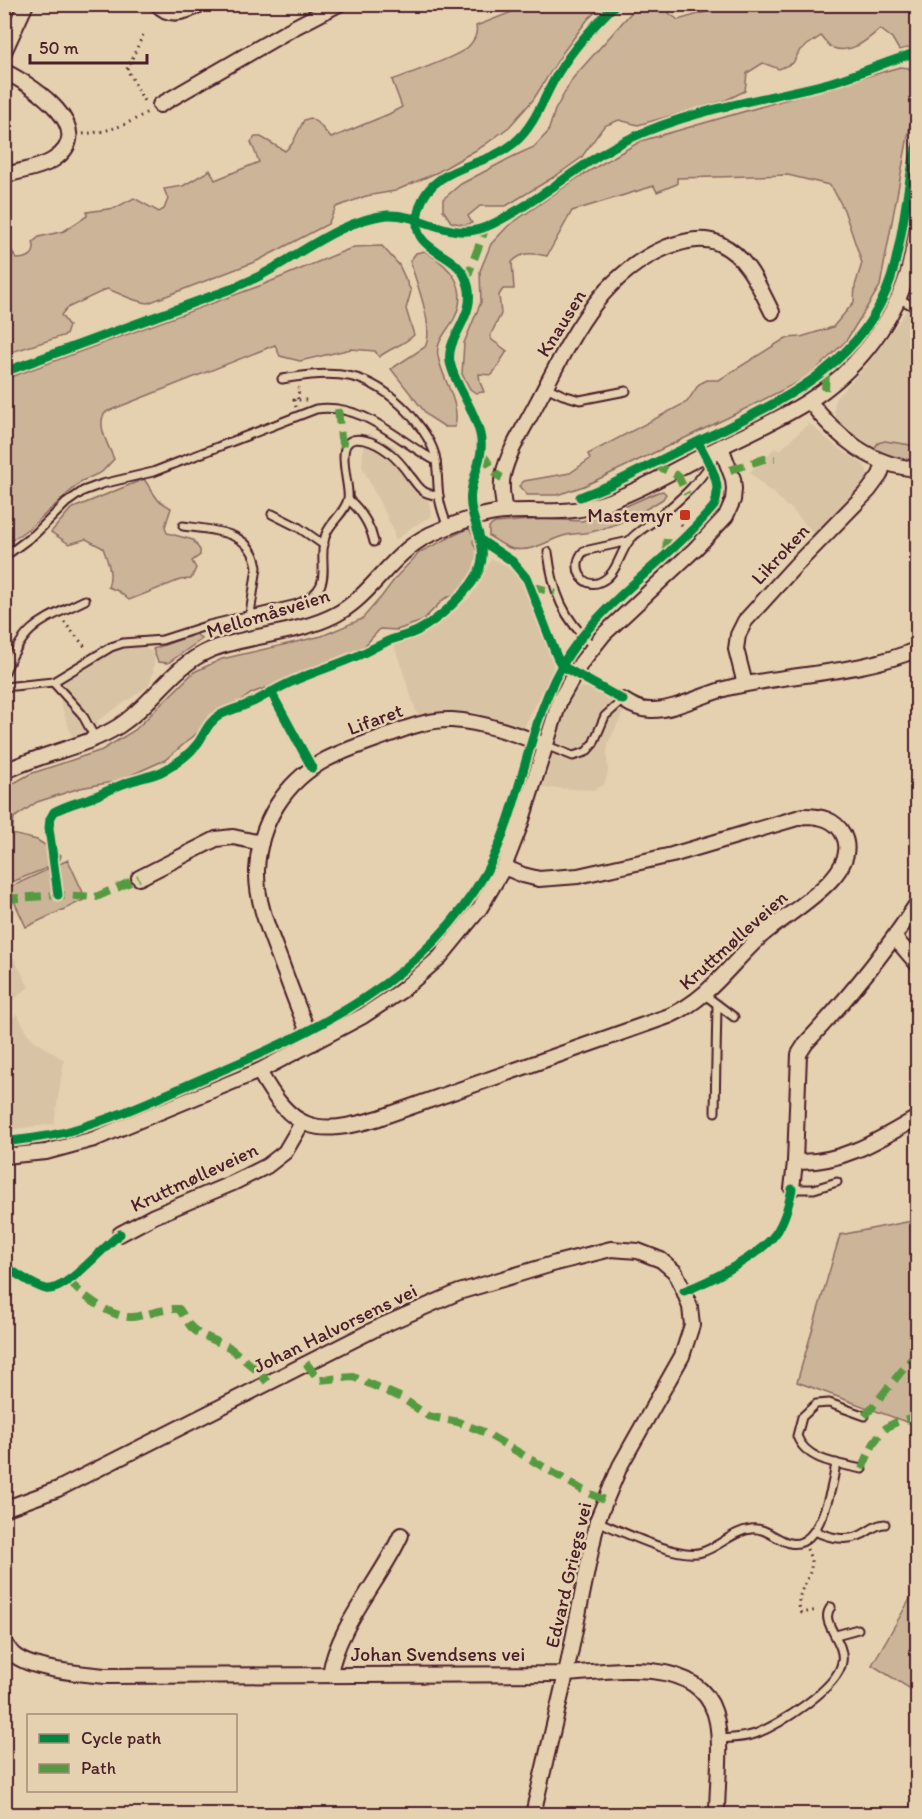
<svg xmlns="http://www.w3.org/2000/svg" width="922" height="1819" viewBox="0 0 922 1819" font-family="Itim,sans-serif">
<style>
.built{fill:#d9c3a5}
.green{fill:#ccb499;stroke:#8b6a62;stroke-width:1.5}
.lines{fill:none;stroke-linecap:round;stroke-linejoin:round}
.lane-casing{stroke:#4a1f2b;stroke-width:11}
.street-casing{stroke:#4a1f2b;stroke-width:18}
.path{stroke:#4a1f2b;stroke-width:3;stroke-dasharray:1.5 4.5;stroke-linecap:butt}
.lane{stroke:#e5d1af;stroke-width:7}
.street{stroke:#e5d1af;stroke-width:14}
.quiet{stroke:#559a41;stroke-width:8;stroke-dasharray:15 8;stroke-linecap:butt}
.cycleway-casing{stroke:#e5d1af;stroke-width:13}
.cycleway{stroke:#00873e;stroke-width:9}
.poi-dot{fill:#c8321e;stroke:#e5d1af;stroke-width:2}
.labels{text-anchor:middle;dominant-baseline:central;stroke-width:5;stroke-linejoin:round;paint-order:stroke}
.street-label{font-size:20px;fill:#4a1f2b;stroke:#e5d1af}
.poi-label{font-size:20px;fill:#4a1f2b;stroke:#e5d1af;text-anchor:end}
</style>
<rect width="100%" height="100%" fill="#e5d1af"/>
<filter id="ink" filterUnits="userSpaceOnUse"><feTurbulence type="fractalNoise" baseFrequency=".0167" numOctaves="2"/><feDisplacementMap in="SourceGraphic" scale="12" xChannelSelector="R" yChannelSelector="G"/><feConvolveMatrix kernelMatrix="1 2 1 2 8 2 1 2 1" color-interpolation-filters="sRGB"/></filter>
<g filter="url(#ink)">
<g class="built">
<path d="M 917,287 L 917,446 L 885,441 L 878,443 L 873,450 L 850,435 L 837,421 L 834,411 L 835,399 L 866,366 L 903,316 Z"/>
<path d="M 809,423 L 837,447 L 863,464 L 867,470 L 868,476 L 853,497 L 814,534 L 790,507 L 787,507 L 772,491 L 771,493 L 750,472 L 775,448 L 779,451 Z"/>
<path d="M 368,433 L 394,446 L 424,484 L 432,516 L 412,527 L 395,541 L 393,529 L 362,467 L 363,452 Z"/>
<path d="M 491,559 L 498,561 L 517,574 L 524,585 L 553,662 L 553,672 L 524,727 L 472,712 L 417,714 L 394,645 L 429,629 L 470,597 L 477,587 Z"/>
<path d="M 124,645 L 139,645 L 155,653 L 153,673 L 149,686 L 97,721 L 99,725 L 72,737 L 60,702 L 67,692 L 63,686 L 64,682 Z"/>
<path d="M 581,687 L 588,688 L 625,709 L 608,743 L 607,755 L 608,772 L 604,785 L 594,790 L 555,788 L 549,789 L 543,787 L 560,728 L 574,692 Z"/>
<path d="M 4,940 L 29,987 L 5,1007 L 4,1007 Z"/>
<path d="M 17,1014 L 28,1034 L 35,1041 L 64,1060 L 54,1124 L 5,1130 L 5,1023 Z"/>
</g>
<g class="green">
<path d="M 530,5 L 603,5 L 588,19 L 564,51 L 533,100 L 509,127 L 483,146 L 438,172 L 395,191 L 366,196 L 336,207 L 328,224 L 257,261 L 148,303 C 131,301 123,294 107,289 L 67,308 L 61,315 L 69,326 L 66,335 L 5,354 L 5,249 L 12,251 L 16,259 C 28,259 37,255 33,242 L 39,237 L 64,231 L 87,216 L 87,212 L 115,208 L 134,198 L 159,212 L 164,209 L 168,199 L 164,189 L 183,186 L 210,170 L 215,180 L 259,162 L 251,142 L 255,137 L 261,137 L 285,151 L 292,144 L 304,120 L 310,118 L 319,124 L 331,138 L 389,114 L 402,107 L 392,80 C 408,74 458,57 468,47 C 474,41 478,34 476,26 Z"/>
<path d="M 638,5 L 666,5 L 669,13 L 678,20 L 730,5 L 917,5 L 917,46 L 899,50 L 892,38 L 880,29 C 867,40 850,56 831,47 C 828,45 824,39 821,36 L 800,50 L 793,63 L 779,69 L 763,63 L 747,73 L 745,91 L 726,100 L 638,125 L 619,120 L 604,126 L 581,158 L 557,175 L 506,206 L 480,206 L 468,216 L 472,223 L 465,225 L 451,222 L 443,210 L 443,199 L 461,184 L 514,156 L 534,147 L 548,132 L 555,110 L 573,78 Z"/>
<path d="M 900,67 L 909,68 L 917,88 L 880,286 L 846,341 L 808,377 L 727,418 L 584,486 L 557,495 L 527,495 L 519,486 L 524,481 L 570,473 L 590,459 L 588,454 L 687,402 L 699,384 L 707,380 L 719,380 L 786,338 L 801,337 L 833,327 L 854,302 L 855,286 L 862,263 L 844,210 L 833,189 L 829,185 L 788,175 L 677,178 L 677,184 L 657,192 L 654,186 L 572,211 L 547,256 C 533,253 523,251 512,262 L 514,289 L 503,289 L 499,295 L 501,314 L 490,336 L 492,340 L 507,351 L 492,375 L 479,374 L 480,382 L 484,392 L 476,393 L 470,389 L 462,374 L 464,343 L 481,302 L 480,271 L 491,244 L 508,226 L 579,177 L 641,141 Z"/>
<path d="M 382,246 L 399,265 L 411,291 L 406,309 L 414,335 C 404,345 390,348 379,357 L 375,351 L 351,349 L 300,361 L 280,356 L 275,345 L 106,412 C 95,423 109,447 114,459 L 102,472 L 82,481 L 32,526 L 5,545 L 5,379 L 262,285 L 354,247 Z"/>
<path d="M 425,251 C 451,267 470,287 454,319 C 448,330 435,342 438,356 C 442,379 461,403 455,427 L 445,427 L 428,416 L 391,369 L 425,347 C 435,328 416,282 410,261 L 416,253 Z"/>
<path d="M 885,441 L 917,446 L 917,462 L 899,460 L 873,450 L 878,443 Z"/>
<path d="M 144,479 L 158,500 L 171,508 L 165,527 L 167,533 L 193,540 L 200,550 L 200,555 L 192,561 L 196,568 L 191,579 L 180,580 L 129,600 L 118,591 L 108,587 C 113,573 108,562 103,548 L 86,539 L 69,544 L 51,532 L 71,509 Z"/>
<path d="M 663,491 L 666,494 L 663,499 C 640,513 618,526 591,532 C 582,534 572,533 563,536 C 546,541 534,552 514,549 C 505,548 496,540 489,536 L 489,527 L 495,523 L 542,519 L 582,521 L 617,510 L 658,492 Z"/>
<path d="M 467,529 L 470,530 L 474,537 L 473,542 L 480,559 L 476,574 L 462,591 L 444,599 L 422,621 L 397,630 L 380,629 L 357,654 L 332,662 L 303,683 L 292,678 L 252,693 L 209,723 L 165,760 L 118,781 L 80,788 L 37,802 L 14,818 L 12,834 L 37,840 L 61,855 L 59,863 L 12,882 L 5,883 L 5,788 L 30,774 L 102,750 L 135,730 L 194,672 L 222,659 L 322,636 L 362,619 L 382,596 L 397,576 L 420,552 Z"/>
<path d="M 196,634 L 202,639 L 168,663 L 158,662 L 153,649 Z"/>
<path d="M 68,860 L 86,899 L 26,927 L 8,888 Z"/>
<path d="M 917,1220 L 918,1220 L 917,1426 L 797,1382 L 840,1235 Z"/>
<path d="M 917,1587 L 917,1693 L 872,1665 Z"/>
</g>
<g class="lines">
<g class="lane-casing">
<g id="lane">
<path d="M 898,298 L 918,309"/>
<path d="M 282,379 C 336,370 368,370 408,412 C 419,425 430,438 435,455 C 438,469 437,482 439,496 C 440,507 444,517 448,527"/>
<path d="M 546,387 L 563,395 L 580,400 L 626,391"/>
<path d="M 348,499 C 362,511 370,524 374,542"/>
<path d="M 272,514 L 298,527 L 324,545"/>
<path d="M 183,526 C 213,530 252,531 257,567 L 250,614"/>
<path d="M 629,541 L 584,551 C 570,565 582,590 600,582 C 617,575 619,554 629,541 C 635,533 646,527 654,521 C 680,500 703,480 719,450"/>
<path d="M 548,552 C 553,593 563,618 593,646"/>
<path d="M 4,557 L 35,534 L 66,503 L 83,491 L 102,484 L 153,472 L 316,409 C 363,402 398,441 436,461"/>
<path d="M 4,674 C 25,623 40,622 85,600"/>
<path d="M 53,682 L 82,714 L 95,738"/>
<path d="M 4,687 L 53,682 L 111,647 L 123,643 L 162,640 L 209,625 L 297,604 C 339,587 315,563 326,534 C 331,521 345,513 348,499 C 351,484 329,432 364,440 C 383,444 399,460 410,476 C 414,480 417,486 422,490 C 426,494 433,495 439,496"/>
<path d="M 545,745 L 573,756 L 586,752 L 593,744 L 605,716 L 623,700"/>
<path d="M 705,995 L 734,1017"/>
<path d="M 715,1112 L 717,1005"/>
<path d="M 792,1189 L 814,1189 L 837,1182"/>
<path d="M 862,1469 C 840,1464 806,1461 797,1436 L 802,1417 L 816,1404 L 829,1403 L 865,1416"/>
<path d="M 597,1521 C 621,1531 679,1560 702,1552 C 719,1547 733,1531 751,1529 C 766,1527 776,1540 790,1543 C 820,1550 833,1484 836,1463"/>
<path d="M 815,1531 C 829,1538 848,1542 863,1534 C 871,1530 876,1524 885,1524"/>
<path d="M 836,1635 L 858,1629"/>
<path d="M 719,1739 C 730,1738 744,1738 755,1734 C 779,1725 838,1688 842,1662 C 846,1641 818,1622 831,1607"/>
</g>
</g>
<g class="street-casing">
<g id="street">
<path d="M 157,4 C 169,18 187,12 201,4"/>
<path d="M 4,52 L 26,4"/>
<path d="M 4,71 C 31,85 101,129 53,160 C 39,169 20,170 4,176"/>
<path d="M 160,105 L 293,28 L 339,4"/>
<path d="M 809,401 C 837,437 871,466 918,469"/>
<path d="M 505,512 C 503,500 500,487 503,475 C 509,449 526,425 538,401 C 571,339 598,276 667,247 C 684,241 703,236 720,244 C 748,257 759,287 772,312"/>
<path d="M 745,684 L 736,649 L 738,635 L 745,621 L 795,566 L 869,490 L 880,475 L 884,463"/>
<path d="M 623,700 C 632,706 642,711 653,710 C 676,710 708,692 732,687 C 794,673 859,674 918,649"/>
<path d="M 4,772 C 41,753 84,748 119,726 C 153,704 172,666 210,650 C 250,634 296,635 335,615 C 372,596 390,554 429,535 C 452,525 478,514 504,512 C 534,509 564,515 594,506 C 633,495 670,472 706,454 C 740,437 775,422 807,402 C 852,374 890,328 907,276 C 912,258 915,240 918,221"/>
<path d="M 139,878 L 216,839 L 233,837 L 261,843"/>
<path d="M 895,938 L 918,965"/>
<path d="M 313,1043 C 301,1017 291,989 281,962 C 270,933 256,902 257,870 C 259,823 285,781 327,759 C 343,751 360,745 377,739 C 401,730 427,719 452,720 C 483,722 516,734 545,745"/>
<path d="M 259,1071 C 292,1131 315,1137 379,1118 L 669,1016 C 709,999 730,964 761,936 C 786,913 864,874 843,834 C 835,819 820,816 804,816 L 672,855 L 578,876 L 539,879 L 523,875 L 504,867"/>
<path d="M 4,1156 L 46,1152 L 94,1139 L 259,1071 L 363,1016 L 401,991 L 440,957 L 480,908 L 504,867 L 520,826 L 560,700 L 581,663 L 604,634 L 695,549 L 726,516 L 733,500 L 734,489 L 733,479 L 721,447"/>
<path d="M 795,1162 C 841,1164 879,1140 918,1117"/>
<path d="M 792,1189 L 795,1162 L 799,1054 L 806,1043 C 847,999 885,953 918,902"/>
<path d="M 120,1234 L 154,1216 L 233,1183 L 267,1166 L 285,1152 L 302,1123"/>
<path d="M 4,1509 L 58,1489 L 381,1326 L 459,1292 L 556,1263 L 611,1249 L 638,1251 L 661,1260 L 675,1272 L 684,1291 L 690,1307 L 692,1325 L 682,1356 L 620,1466 L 597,1521 L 566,1674 L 533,1814"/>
<path d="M 4,1642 C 7,1646 10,1651 13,1654 C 30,1670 84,1674 106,1676 L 566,1674 C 615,1671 705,1654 717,1722 C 722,1750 717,1786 717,1814"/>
<path d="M 330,1674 C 338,1625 381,1580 401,1535"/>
</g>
</g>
<g class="path">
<path d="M 143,35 L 127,69 L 145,103"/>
<path d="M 83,134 C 111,131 125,126 149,111"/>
<path d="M 298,399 L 297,396 L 300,389 L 298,388"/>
<path d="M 296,407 L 294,400 L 309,400"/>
<path d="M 681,524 L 688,533"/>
<path d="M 64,622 L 87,649"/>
<path d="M 807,1549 C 810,1556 813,1564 810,1572 C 806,1585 793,1599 802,1613 L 817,1610"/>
</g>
<use href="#lane" class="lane"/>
<use href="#street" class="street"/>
<g class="quiet">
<path d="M 466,280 L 486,227"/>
<path d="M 825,390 L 826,370"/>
<path d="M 338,409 L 341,438 L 345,448"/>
<path d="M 481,454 C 490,461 491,473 502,478"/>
<path d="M 653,464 L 678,476 L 687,494"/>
<path d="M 730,470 L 764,459 L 775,459"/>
<path d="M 666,554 L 667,536"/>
<path d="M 531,586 L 555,593"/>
<path d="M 4,899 L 58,895 L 96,897 L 139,878"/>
<path d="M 69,1281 C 81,1295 113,1319 133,1317 C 148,1315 163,1308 179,1309 L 191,1327 L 198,1333 L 229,1347 L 259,1372 L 267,1382"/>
<path d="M 306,1363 L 319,1380 L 353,1377 L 361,1380 L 402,1398 L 428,1416 L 458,1422 L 484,1432 L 586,1492 L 605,1500"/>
<path d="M 865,1416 L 918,1351"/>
<path d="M 862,1469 C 876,1437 880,1422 918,1417"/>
</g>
<g class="cycleway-casing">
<g id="cycleway">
<path d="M 4,372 L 228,290 C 240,285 253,280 265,273 C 301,253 345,219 387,215 C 419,213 448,239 480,229 C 493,225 504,218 516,211 C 555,188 590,157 631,138 C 693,109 762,100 828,83 C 858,75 887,61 918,52"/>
<path d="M 580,497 L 610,485 C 648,466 686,447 724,429 C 795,394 864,359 891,278 C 905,233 906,185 918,140"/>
<path d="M 482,541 L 512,561 L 527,579 L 557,657 L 562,666 L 623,700"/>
<path d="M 271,692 L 312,768"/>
<path d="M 58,895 L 49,828 L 50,819 L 54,812 C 66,805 80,802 93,797 C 106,792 118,785 132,781 C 142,778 151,776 161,772 C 175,765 188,756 198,743 C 205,733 208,722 220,715 C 230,710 242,707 253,702 C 267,695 281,686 296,680 C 316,671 337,665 357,656 C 366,652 375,647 384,643 C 395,637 407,636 417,631 C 438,620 457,601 471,584 C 499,548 466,524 471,492 C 474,471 485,455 480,434 C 474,407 455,387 450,362 C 445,335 482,314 465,277 C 451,248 407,253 419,209 C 431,165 484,168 514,143 C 535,126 544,96 558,73 C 574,47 594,25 616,4"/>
<path d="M 4,1142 C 26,1139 48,1137 69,1131 C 116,1118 162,1096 206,1077 C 317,1030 424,982 486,872 C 524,803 526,720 569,654 C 607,597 670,559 714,506 C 724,483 708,462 698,442"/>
<path d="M 4,1267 C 18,1273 32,1286 46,1289 C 65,1293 104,1246 120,1234"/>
<path d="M 684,1291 C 709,1282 761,1255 776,1233 C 785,1220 789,1204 792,1189"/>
</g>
</g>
<use href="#cycleway" class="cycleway"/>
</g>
</g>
<rect class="poi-dot" x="679" y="509" width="12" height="12" rx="3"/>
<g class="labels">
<g class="street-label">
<text transform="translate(561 323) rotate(-58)">Knausen</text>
<text transform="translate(780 554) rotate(-47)">Likroken</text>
<text transform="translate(268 613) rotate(-17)">Mellomåsveien</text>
<text transform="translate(375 719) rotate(-20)">Lifaret</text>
<text transform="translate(733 940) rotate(-42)">Kruttmølleveien</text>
<text transform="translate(194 1177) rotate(-25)">Kruttmølleveien</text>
<text transform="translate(335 1328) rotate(-26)">Johan Halvorsens vei</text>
<text transform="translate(568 1575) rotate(-77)">Edvard Griegs vei</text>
<text x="438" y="1654">Johan Svendsens vei</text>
</g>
<g class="poi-label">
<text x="673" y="515">Mastemyr</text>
</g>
</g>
<rect width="922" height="1819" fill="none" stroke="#e5d1af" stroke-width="24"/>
<rect x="12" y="12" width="898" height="1795" fill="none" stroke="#4a1f2b" stroke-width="2" filter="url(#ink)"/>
<rect x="27" y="1714" width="210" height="78" fill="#e5d1af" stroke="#a78a7a" stroke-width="1.5"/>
<rect x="39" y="1734" width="30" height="9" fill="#00873e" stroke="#a78a7a" stroke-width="1.5"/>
<text x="81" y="1744" font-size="18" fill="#4a1f2b">Cycle path</text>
<rect x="39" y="1764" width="30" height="9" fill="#559a41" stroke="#a78a7a" stroke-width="1.5"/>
<text x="81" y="1774" font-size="18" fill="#4a1f2b">Path</text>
<path d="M30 54v9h117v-9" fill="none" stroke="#4a1f2b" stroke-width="3"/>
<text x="39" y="54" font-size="18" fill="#4a1f2b" stroke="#e5d1af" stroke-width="4.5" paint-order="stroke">50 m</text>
</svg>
